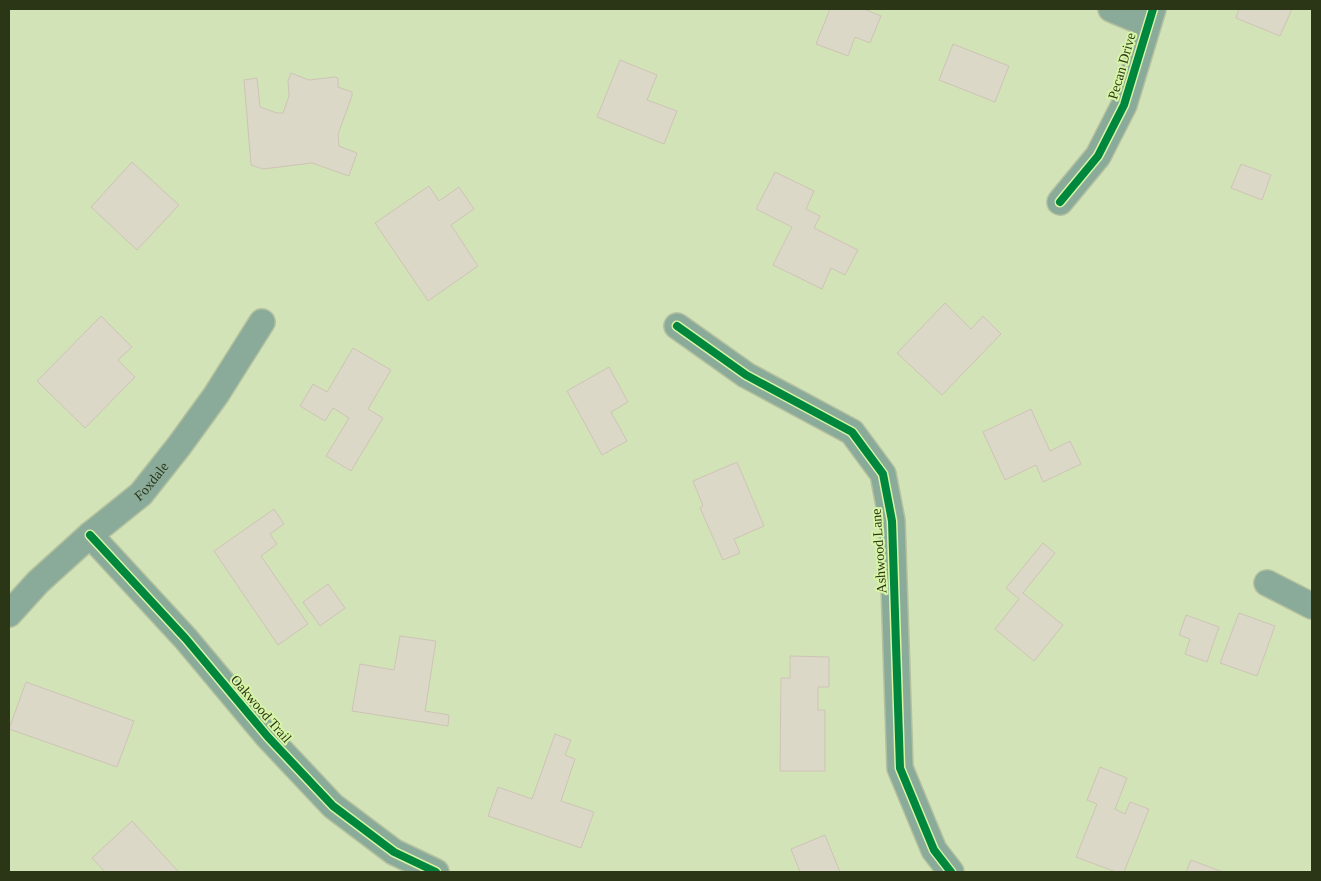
<svg xmlns="http://www.w3.org/2000/svg" width="1321" height="881" viewBox="0 0 1321 881" font-family="'Times New Roman',serif">
<style>
.building{fill:#dbd8c7;stroke:#cec4b5}
.lines{fill:none;stroke-linecap:round;stroke-linejoin:round}
.minor-casing{stroke:#b4c19e;stroke-width:28}
.minor{stroke:#8aaa9a;stroke-width:25}
.cycleway-casing{stroke:#d7f5a6;stroke-width:11}
.cycleway{stroke:#00873e;stroke-width:8}
.labels{text-anchor:middle;dominant-baseline:central;stroke-width:4;stroke-linejoin:round;paint-order:stroke}
.street-label{font-size:14px;fill:#2b3617;stroke:#d7f5a6}
</style>
<rect width="100%" height="100%" fill="#d3e3b8"/>
<g class="building">
<path d="M 830,9 L 864,9 L 881,16 L 870,43 L 855,37 L 848,56 L 816,44 Z"/>
<path d="M 1239,9 L 1292,9 L 1280,36 L 1236,18 Z"/>
<path d="M 953,44 L 1009,66 L 995,102 L 939,80 Z"/>
<path d="M 620,60 L 657,75 L 647,100 L 677,111 L 664,144 L 597,117 Z"/>
<path d="M 291,73 L 309,80 L 335,77 L 338,78 L 338,87 L 352,92 L 352,96 L 338,134 L 339,146 L 357,153 L 349,176 L 312,163 L 263,169 L 251,165 L 244,80 L 257,78 L 260,107 L 277,113 L 283,113 L 289,96 L 288,81 Z"/>
<path d="M 132,162 L 179,205 L 137,250 L 91,207 Z"/>
<path d="M 1241,164 L 1271,175 L 1262,200 L 1231,188 Z"/>
<path d="M 775,172 L 814,191 L 806,209 L 820,216 L 814,228 L 858,250 L 845,275 L 831,268 L 822,289 L 773,265 L 792,227 L 756,209 Z"/>
<path d="M 429,186 L 439,201 L 459,187 L 474,209 L 451,225 L 478,266 L 428,301 L 375,223 Z"/>
<path d="M 945,303 L 971,329 L 983,316 L 1001,334 L 942,395 L 897,353 Z"/>
<path d="M 101,316 L 132,347 L 118,360 L 135,377 L 85,428 L 37,381 Z"/>
<path d="M 353,348 L 391,370 L 368,409 L 383,418 L 351,471 L 326,456 L 349,418 L 333,408 L 325,421 L 300,406 L 313,384 L 327,392 Z"/>
<path d="M 609,367 L 628,402 L 611,412 L 627,441 L 602,455 L 567,391 Z"/>
<path d="M 1031,409 L 1050,451 L 1070,441 L 1081,464 L 1043,482 L 1036,465 L 1005,480 L 983,432 Z"/>
<path d="M 737,462 L 764,526 L 734,539 L 740,553 L 723,560 L 700,508 L 703,506 L 693,481 Z"/>
<path d="M 274,509 L 284,524 L 270,534 L 277,544 L 261,556 L 308,624 L 278,645 L 214,551 Z"/>
<path d="M 1043,543 L 1055,553 L 1023,593 L 1063,625 L 1034,661 L 995,629 L 1019,599 L 1006,588 Z"/>
<path d="M 328,584 L 345,608 L 320,626 L 303,602 Z"/>
<path d="M 1239,613 L 1275,626 L 1257,676 L 1220,663 Z"/>
<path d="M 1186,615 L 1219,627 L 1207,662 L 1185,654 L 1190,639 L 1179,635 Z"/>
<path d="M 400,636 L 436,641 L 425,711 L 449,715 L 448,726 L 352,711 L 360,664 L 394,670 Z"/>
<path d="M 790,656 L 829,657 L 829,687 L 818,687 L 818,710 L 825,710 L 825,771 L 780,771 L 781,678 L 790,678 Z"/>
<path d="M 26,682 L 134,721 L 117,767 L 9,729 Z"/>
<path d="M 555,734 L 571,740 L 565,755 L 575,759 L 561,801 L 594,812 L 581,848 L 488,816 L 498,787 L 532,799 Z"/>
<path d="M 1100,767 L 1127,778 L 1115,809 L 1125,814 L 1130,802 L 1149,809 L 1124,872 L 1116,872 L 1076,857 L 1097,804 L 1087,800 Z"/>
<path d="M 132,821 L 179,872 L 105,872 L 92,858 Z"/>
<path d="M 825,835 L 840,872 L 800,872 L 791,849 Z"/>
<path d="M 1191,860 L 1223,872 L 1186,872 Z"/>
</g>
<g class="lines">
<g class="minor-casing">
<g id="minor">
<path d="M 1111,9 L 1147,24"/>
<path d="M 1060,202 L 1098,156 L 1124,105 L 1153,9"/>
<path d="M 677,326 L 746,375 L 852,432 L 883,474 L 892,521 L 900,768 L 934,850 L 951,872"/>
<path d="M 90,535 L 186,639 L 268,737 L 333,806 L 394,852 L 436,872"/>
<path d="M 1267,583 L 1312,606"/>
<path id="s1" d="M 9,614 L 38,582 L 90,535 L 141,494 L 179,446 L 216,395 L 262,322"/>
</g>
</g>
<use href="#minor" class="minor"/>
<g class="cycleway-casing">
<g id="cycleway">
<path d="M 1060,202 L 1098,156 L 1124,105 L 1153,9"/>
<path d="M 677,326 L 746,375 L 852,432 L 883,474 L 892,521 L 900,768 L 934,850 L 951,872"/>
<path d="M 90,535 L 186,639 L 268,737 L 333,806 L 394,852 L 436,872"/>
</g>
</g>
<use href="#cycleway" class="cycleway"/>
</g>
<g class="labels">
<g class="street-label">
<text transform="translate(1122 66) rotate(-74)">Pecan Drive</text>
<text stroke="none"><textPath href="#s1" startOffset="195">Foxdale</textPath></text>
<text transform="translate(879 551) rotate(-94)">Ashwood Lane</text>
<text transform="translate(261 709) rotate(49)">Oakwood Trail</text>
</g>
</g>
<rect width="1321" height="881" fill="none" stroke="#2b3617" stroke-width="20"/>
</svg>
